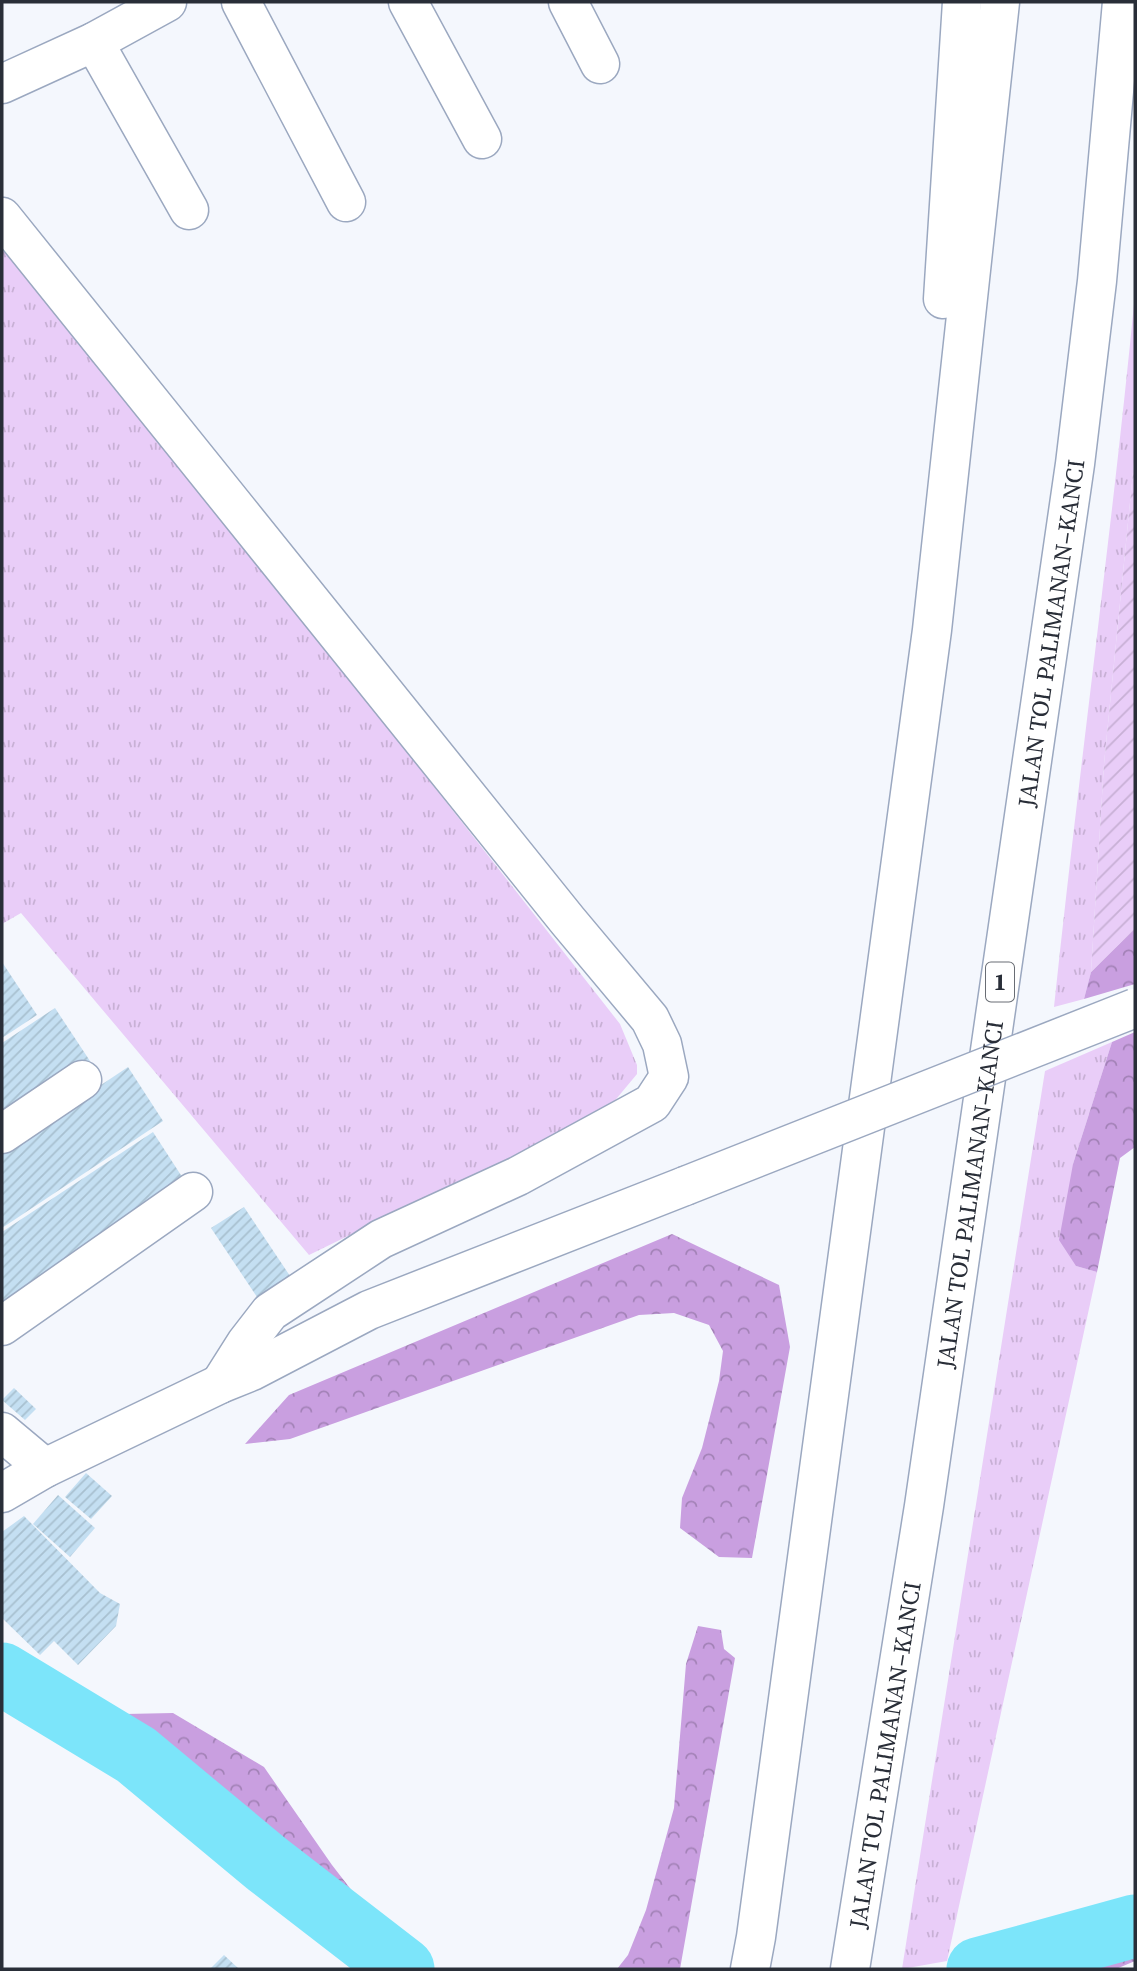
<svg xmlns="http://www.w3.org/2000/svg" width="1137" height="1971" viewBox="0 0 1137 1971" font-family="'Source Serif 4',serif">
<style>
.grass{fill:url(#grass-tufts)}
.forest{fill:url(#forest-crowns)}
.garden{fill:url(#garden-furrows)}
.lines{fill:none;stroke-linecap:round;stroke-linejoin:round}
.river{stroke:#7ce5fa;stroke-width:63}
.building{fill:url(#building-hatch)}
.minor-casing{stroke:#9ba8c0;stroke-width:41}
.highway-casing{stroke:#9ba8c0;stroke-width:41}
.minor{stroke:#fff;stroke-width:38}
.highway{stroke:#fff;stroke-width:38}
.minor-bridge-casing{stroke:#9ba8c0;stroke-width:41;stroke-linecap:butt}
.minor-bridge{stroke:#fff;stroke-width:38}
.labels{text-anchor:middle;dominant-baseline:central;stroke-width:6;stroke-linejoin:round;paint-order:stroke}
.shield{fill:#fff;stroke:#696d74;stroke-width:2}
.shield-label{font-size:23px;font-weight:bold;fill:#292e38}
.street-label{font-size:24px;fill:#292e38;stroke:#fff}
</style>
<defs>
<pattern id="grass-tufts" width="24" height="20" patternUnits="userSpaceOnUse" patternTransform="scale(1.75)"><rect width="24" height="20" fill="#e9cdf8"/><path d="M3 7l-1-3M5 7V3M7 7l1-3M15 17l-1-3M17 17v-4M19 17l1-3" fill="none" stroke="#c8b0d5"/></pattern>
<pattern id="forest-crowns" width="20" height="18" patternUnits="userSpaceOnUse" patternTransform="scale(1.75)"><rect width="20" height="18" fill="#c99fe0"/><path d="M2 6a3 3 0 1 1 6 0M12 15a3 3 0 1 1 6 0" fill="none" stroke="#a382b7"/></pattern>
<pattern id="garden-furrows" width="10" height="10" patternUnits="userSpaceOnUse" patternTransform="scale(1.75)"><rect width="10" height="10" fill="#e9cdf8"/><path d="M-1 1l2-2M0 10L10 0M9 11l2-2" fill="none" stroke="#c8b0d5"/></pattern>
<pattern id="building-hatch" width="6" height="6" patternUnits="userSpaceOnUse" patternTransform="scale(1.75)"><rect width="6" height="6" fill="#c4dff2"/><path d="M-1 1l2-2M0 6l6-6M5 7l2-2" fill="none" stroke="#a8c0d0"/></pattern>
</defs>
<rect width="100%" height="100%" fill="#f4f7fd"/>
<g class="grass">
<path d="M 2,235 L 620,1024 L 637,1065 L 637,1074 L 612,1104 L 556,1140 L 479,1172 L 309,1255 L 21,913 L 2,924 Z"/>
<path d="M 1135,294 L 1135,452 L 1104,764 L 1091,972 L 1084,999 L 1054,1007 C 1079,769 1112,532 1135,294 Z"/>
<path d="M 1112,1042 L 1073,1164 L 1076,1266 L 1097,1272 L 947,1961 L 902,1969 L 1045,1071 Z"/>
</g>
<g class="forest">
<path d="M 1135,923 L 1135,984 L 1084,999 L 1091,972 L 1133,930 Z"/>
<path d="M 1135,1032 L 1135,1147 L 1120,1158 L 1097,1272 L 1076,1266 L 1059,1240 L 1073,1164 L 1112,1042 Z"/>
<path d="M 672,1234 L 779,1285 L 790,1347 L 752,1558 L 719,1557 L 680,1528 L 682,1498 L 702,1448 L 719,1381 L 723,1351 L 709,1325 L 674,1313 L 639,1315 L 290,1439 L 245,1444 L 289,1395 Z"/>
<path d="M 698,1626 L 721,1630 L 724,1649 L 735,1658 L 680,1969 L 617,1969 L 628,1955 L 646,1910 L 674,1808 L 686,1664 Z"/>
<path d="M 173,1713 L 264,1767 L 332,1865 L 387,1936 L 125,1714 Z"/>
<path d="M 1135,1936 L 1135,1961 L 1116,1969 L 1004,1969 Z"/>
</g>
<path class="garden" d="M 1135,452 L 1135,923 L 1134,930 L 1091,972 L 1104,764 Z"/>
<g class="lines">
<g class="river">
<path d="M 2,1674 L 136,1755 L 267,1864 L 403,1969"/>
<path d="M 978,1969 L 1135,1926"/>
</g>
</g>
<g class="building">
<path d="M 2,962 L 37,1015 L 2,1038 Z"/>
<path d="M 55,1008 L 90,1061 L 2,1120 L 2,1043 Z"/>
<path d="M 128,1067 L 163,1121 L 2,1228 L 2,1151 Z"/>
<path d="M 153,1132 L 188,1186 L 2,1309 L 2,1232 Z"/>
<path d="M 244,1207 L 290,1276 L 257,1297 L 211,1228 Z"/>
<path d="M 14,1388 L 36,1409 L 25,1420 L 2,1400 Z"/>
<path d="M 86,1473 L 112,1496 L 91,1519 L 65,1497 Z"/>
<path d="M 58,1495 L 95,1528 L 70,1557 L 33,1524 Z"/>
<path d="M 24,1516 L 100,1593 L 120,1604 L 116,1626 L 78,1665 L 54,1641 L 40,1655 L 2,1618 L 2,1532 Z"/>
<path d="M 224,1955 L 239,1969 L 210,1969 Z"/>
</g>
<g class="lines">
<g class="minor-casing">
<g id="minor">
<path d="M 241,2 L 346,202"/>
<path d="M 408,2 L 482,139"/>
<path d="M 568,2 L 600,64"/>
<path d="M 94,42 L 189,210"/>
<path d="M 2,84 L 94,42 L 167,2"/>
<path d="M 2,217 L 568,921 L 650,1019 L 662,1044 L 669,1077 L 652,1103 L 518,1176 L 381,1239 L 270,1312 L 246,1343 L 220,1384"/>
<path d="M 2,1134 L 82,1080"/>
<path d="M 2,1326 L 193,1192"/>
<path d="M 2,1432 L 45,1468"/>
<path d="M 2,1493 L 45,1468 L 220,1384 L 252,1371 L 369,1310 L 685,1186"/>
</g>
</g>
<g class="highway-casing">
<g id="highway">
<path d="M 943,299 L 962,2"/>
<path d="M 750,1969 L 756,1937 L 932,630 L 1000,2"/>
<path id="s1" d="M 850,1969 L 924,1506 L 1075,464 L 1097,281 L 1122,2"/>
</g>
</g>
<use href="#minor" class="minor"/>
<use href="#highway" class="highway"/>
<g class="minor-bridge-casing">
<path id="minor-bridge" d="M 685,1186 L 1135,1008"/>
</g>
<use href="#minor-bridge" class="minor-bridge"/>
</g>
<g class="labels">
<rect class="shield" x="986" y="962.5" width="28" height="39" rx="5"/>
<g class="shield-label">
<text x="1000" y="982">1</text>
</g>
<g class="street-label">
<text stroke="none"><textPath href="#s1" startOffset="1351">JALAN TOL PALIMANAN–KANCI</textPath></text>
<text stroke="none"><textPath href="#s1" startOffset="784">JALAN TOL PALIMANAN–KANCI</textPath></text>
<text stroke="none"><textPath href="#s1" startOffset="217">JALAN TOL PALIMANAN–KANCI</textPath></text>
</g>
</g>
<rect width="1137" height="1971" fill="none" stroke="#292e38" stroke-width="7"/>
</svg>
